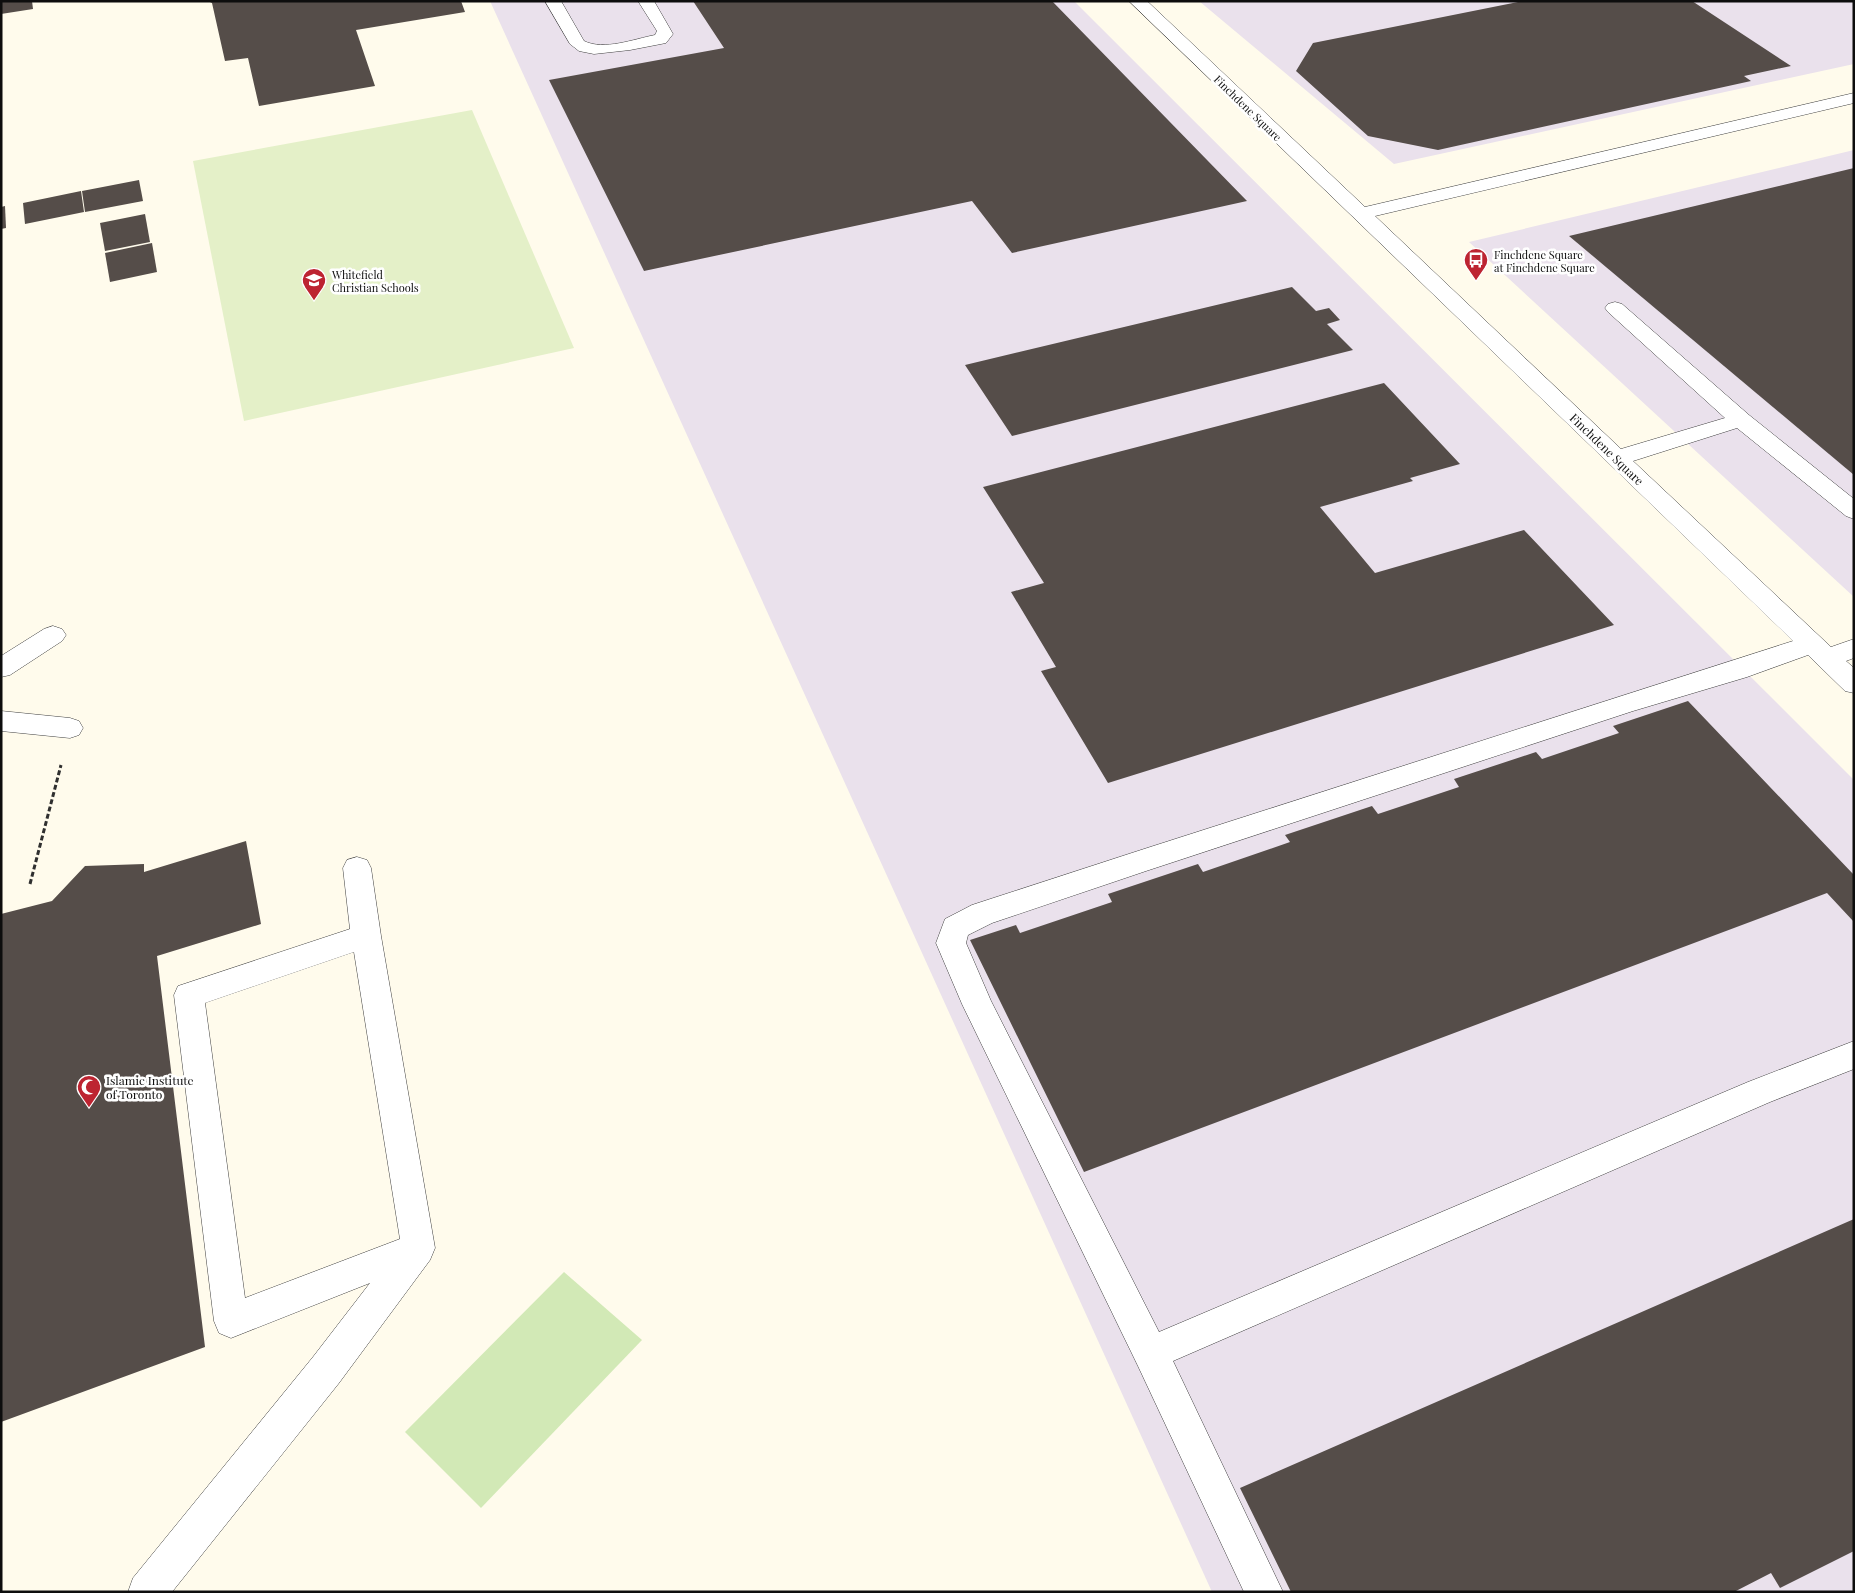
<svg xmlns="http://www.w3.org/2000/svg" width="1855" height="1593" viewBox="0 0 1855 1593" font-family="'Playfair Display',serif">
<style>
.industrial{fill:#eae1ec}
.green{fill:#d2e9b6}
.pitch{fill:#e4f0c8}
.building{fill:#554d49}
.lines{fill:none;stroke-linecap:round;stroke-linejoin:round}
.minor-casing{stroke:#404040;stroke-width:1}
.path{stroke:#2f2f2f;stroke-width:3;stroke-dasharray:5 2.5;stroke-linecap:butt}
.minor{fill:#fff;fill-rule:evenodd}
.labels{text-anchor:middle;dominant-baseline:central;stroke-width:5;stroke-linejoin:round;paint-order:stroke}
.far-street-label{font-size:11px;fill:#0d0d0d;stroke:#fff}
.far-poi-label{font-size:11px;fill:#0d0d0d;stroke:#fff;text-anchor:start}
.street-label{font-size:12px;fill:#0d0d0d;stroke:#fff}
.poi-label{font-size:12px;fill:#0d0d0d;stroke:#fff;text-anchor:start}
</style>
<rect width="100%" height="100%" fill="#fffbec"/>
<g class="industrial">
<path d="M 490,1 L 1074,1 L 1854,780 L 1854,1592 L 1212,1592 Z"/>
<path d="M 1199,1 L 1854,1 L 1854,64 L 1394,164 Z"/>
<path d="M 1854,150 L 1854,597 L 1469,242 Z"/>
</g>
<path class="green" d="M 564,1272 L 642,1340 L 481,1508 L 405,1432 Z"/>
<path class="pitch" d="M 472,110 L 574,348 L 244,421 L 193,161 Z"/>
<g class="building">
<path d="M 1,1 L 32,1 L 33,9 L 1,14 Z"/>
<path d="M 208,1 L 461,1 L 465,12 L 356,30 L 375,86 L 259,106 L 248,58 L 225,61 L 212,3 Z"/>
<path d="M 693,1 L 1052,1 L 1247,201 L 1012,253 L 972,201 L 644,271 L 549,80 L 724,48 Z"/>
<path d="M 1523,1 L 1692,1 L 1791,66 L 1744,76 L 1751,81 L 1438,150 L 1368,136 L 1296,71 L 1313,43 Z"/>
<path d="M 1854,168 L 1854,475 L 1569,236 Z"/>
<path d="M 139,180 L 143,201 L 85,212 L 82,191 Z"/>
<path d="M 81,191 L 84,212 L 25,224 L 23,203 Z"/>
<path d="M 5,206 L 6,228 L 1,229 L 1,207 Z"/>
<path d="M 145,214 L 150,242 L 105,251 L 100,223 Z"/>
<path d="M 152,243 L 157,272 L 110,282 L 105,253 Z"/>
<path d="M 1292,287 L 1316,311 L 1329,308 L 1340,320 L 1327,324 L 1353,350 L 1012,436 L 965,365 Z"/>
<path d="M 1384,383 L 1460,464 L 1410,478 L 1413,481 L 1320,507 L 1375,573 L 1524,530 L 1614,625 L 1108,783 L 1041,671 L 1056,667 L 1011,592 L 1044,583 L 983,487 Z"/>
<path d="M 1688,701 L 1854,875 L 1854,922 L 1827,893 L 1084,1172 L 970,940 L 1016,925 L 1020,933 L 1112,902 L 1108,894 L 1198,864 L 1203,872 L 1290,842 L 1285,835 L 1372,806 L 1378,814 L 1459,787 L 1454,779 L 1536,752 L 1542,759 L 1619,733 L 1613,726 Z"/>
<path d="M 246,841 L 261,924 L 157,956 L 205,1347 L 1,1422 L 1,914 L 52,901 L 85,866 L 144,864 L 144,872 Z"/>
<path d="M 1854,1219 L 1854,1551 L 1780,1588 L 1771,1573 L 1734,1592 L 1291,1592 L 1240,1488 Z"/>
</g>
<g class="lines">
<g class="minor-casing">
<g id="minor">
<path d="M 545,1 L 561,1 L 584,41 C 604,51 634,39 655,35 L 657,31 L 638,1 L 654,1 L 673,34 L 666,43 L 630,50 L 594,54 L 579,51 L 570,44 Z"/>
<path d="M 1129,1 L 1147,1 L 1365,207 L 1854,93 L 1854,103 L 1375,216 L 1621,449 L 1725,418 L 1608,312 L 1605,308 L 1608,304 L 1615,302 L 1622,304 L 1749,415 L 1854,499 L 1854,519 L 1846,516 L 1737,428 L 1633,461 L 1831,647 L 1854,639 L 1854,658 L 1846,661 L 1854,668 L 1854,693 L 1845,691 L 1808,655 L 1747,677 L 1633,711 L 1146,871 L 992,923 L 968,935 L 966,943 L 991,1001 L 1159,1332 L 1748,1082 L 1854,1041 L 1854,1069 L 1770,1102 L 1173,1361 L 1283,1592 L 1244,1592 L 1138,1366 L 962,1004 L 936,943 L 945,919 L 972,905 L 1141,850 L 1793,641 Z"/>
<path d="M 53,626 L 62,629 L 66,635 L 62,641 L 10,675 L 1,677 L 1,656 L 44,629 Z"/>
<path d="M 1,711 L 70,718 L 79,721 L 83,728 L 79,735 L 70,738 L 1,731 Z"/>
<path d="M 357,857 L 367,860 L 371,868 L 381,936 L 435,1248 L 430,1260 L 339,1383 L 172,1592 L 128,1592 L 133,1578 L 313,1357 L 370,1283 L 231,1338 L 219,1333 L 214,1321 L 174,995 L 178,986 L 350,929 L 343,868 L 347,860 ZM 354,952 L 400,1239 L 245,1298 L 205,1003 Z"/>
</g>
</g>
<path class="path" d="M 30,884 L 61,765"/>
<use href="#minor" class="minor"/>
</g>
<defs>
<g id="bus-pin" transform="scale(1.25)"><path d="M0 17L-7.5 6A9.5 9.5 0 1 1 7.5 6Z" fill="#bd2431" stroke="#fff"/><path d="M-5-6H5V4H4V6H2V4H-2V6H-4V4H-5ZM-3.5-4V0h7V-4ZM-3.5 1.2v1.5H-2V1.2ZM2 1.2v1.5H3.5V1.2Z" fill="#fff"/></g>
<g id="school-pin" transform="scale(1.25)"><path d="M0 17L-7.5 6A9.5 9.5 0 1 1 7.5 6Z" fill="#bd2431" stroke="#fff"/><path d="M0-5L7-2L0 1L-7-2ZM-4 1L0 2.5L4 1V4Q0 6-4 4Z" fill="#fff"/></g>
<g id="mosque-pin" transform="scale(1.25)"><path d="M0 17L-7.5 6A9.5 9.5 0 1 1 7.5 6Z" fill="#bd2431" stroke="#fff"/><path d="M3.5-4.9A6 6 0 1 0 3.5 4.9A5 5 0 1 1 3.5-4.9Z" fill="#fff"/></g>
</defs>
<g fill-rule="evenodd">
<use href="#bus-pin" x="1476" y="260"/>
<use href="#school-pin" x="314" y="280"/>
<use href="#mosque-pin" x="89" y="1087"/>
</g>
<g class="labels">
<g class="far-street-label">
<text transform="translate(1248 108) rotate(44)">Finchdene Square</text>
</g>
<g class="far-poi-label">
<text x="1494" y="254">Finchdene Square<tspan x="1494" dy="13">at Finchdene Square</tspan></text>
<text x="332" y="274">Whitefield<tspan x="332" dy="13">Christian Schools</tspan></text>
</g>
<g class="street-label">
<text transform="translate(1607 449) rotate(44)">Finchdene Square</text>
</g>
<g class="poi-label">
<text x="106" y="1080">Islamic Institute<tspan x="106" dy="14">of Toronto</tspan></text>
</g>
</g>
<rect width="1855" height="1593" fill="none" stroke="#0d0d0d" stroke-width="5"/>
</svg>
